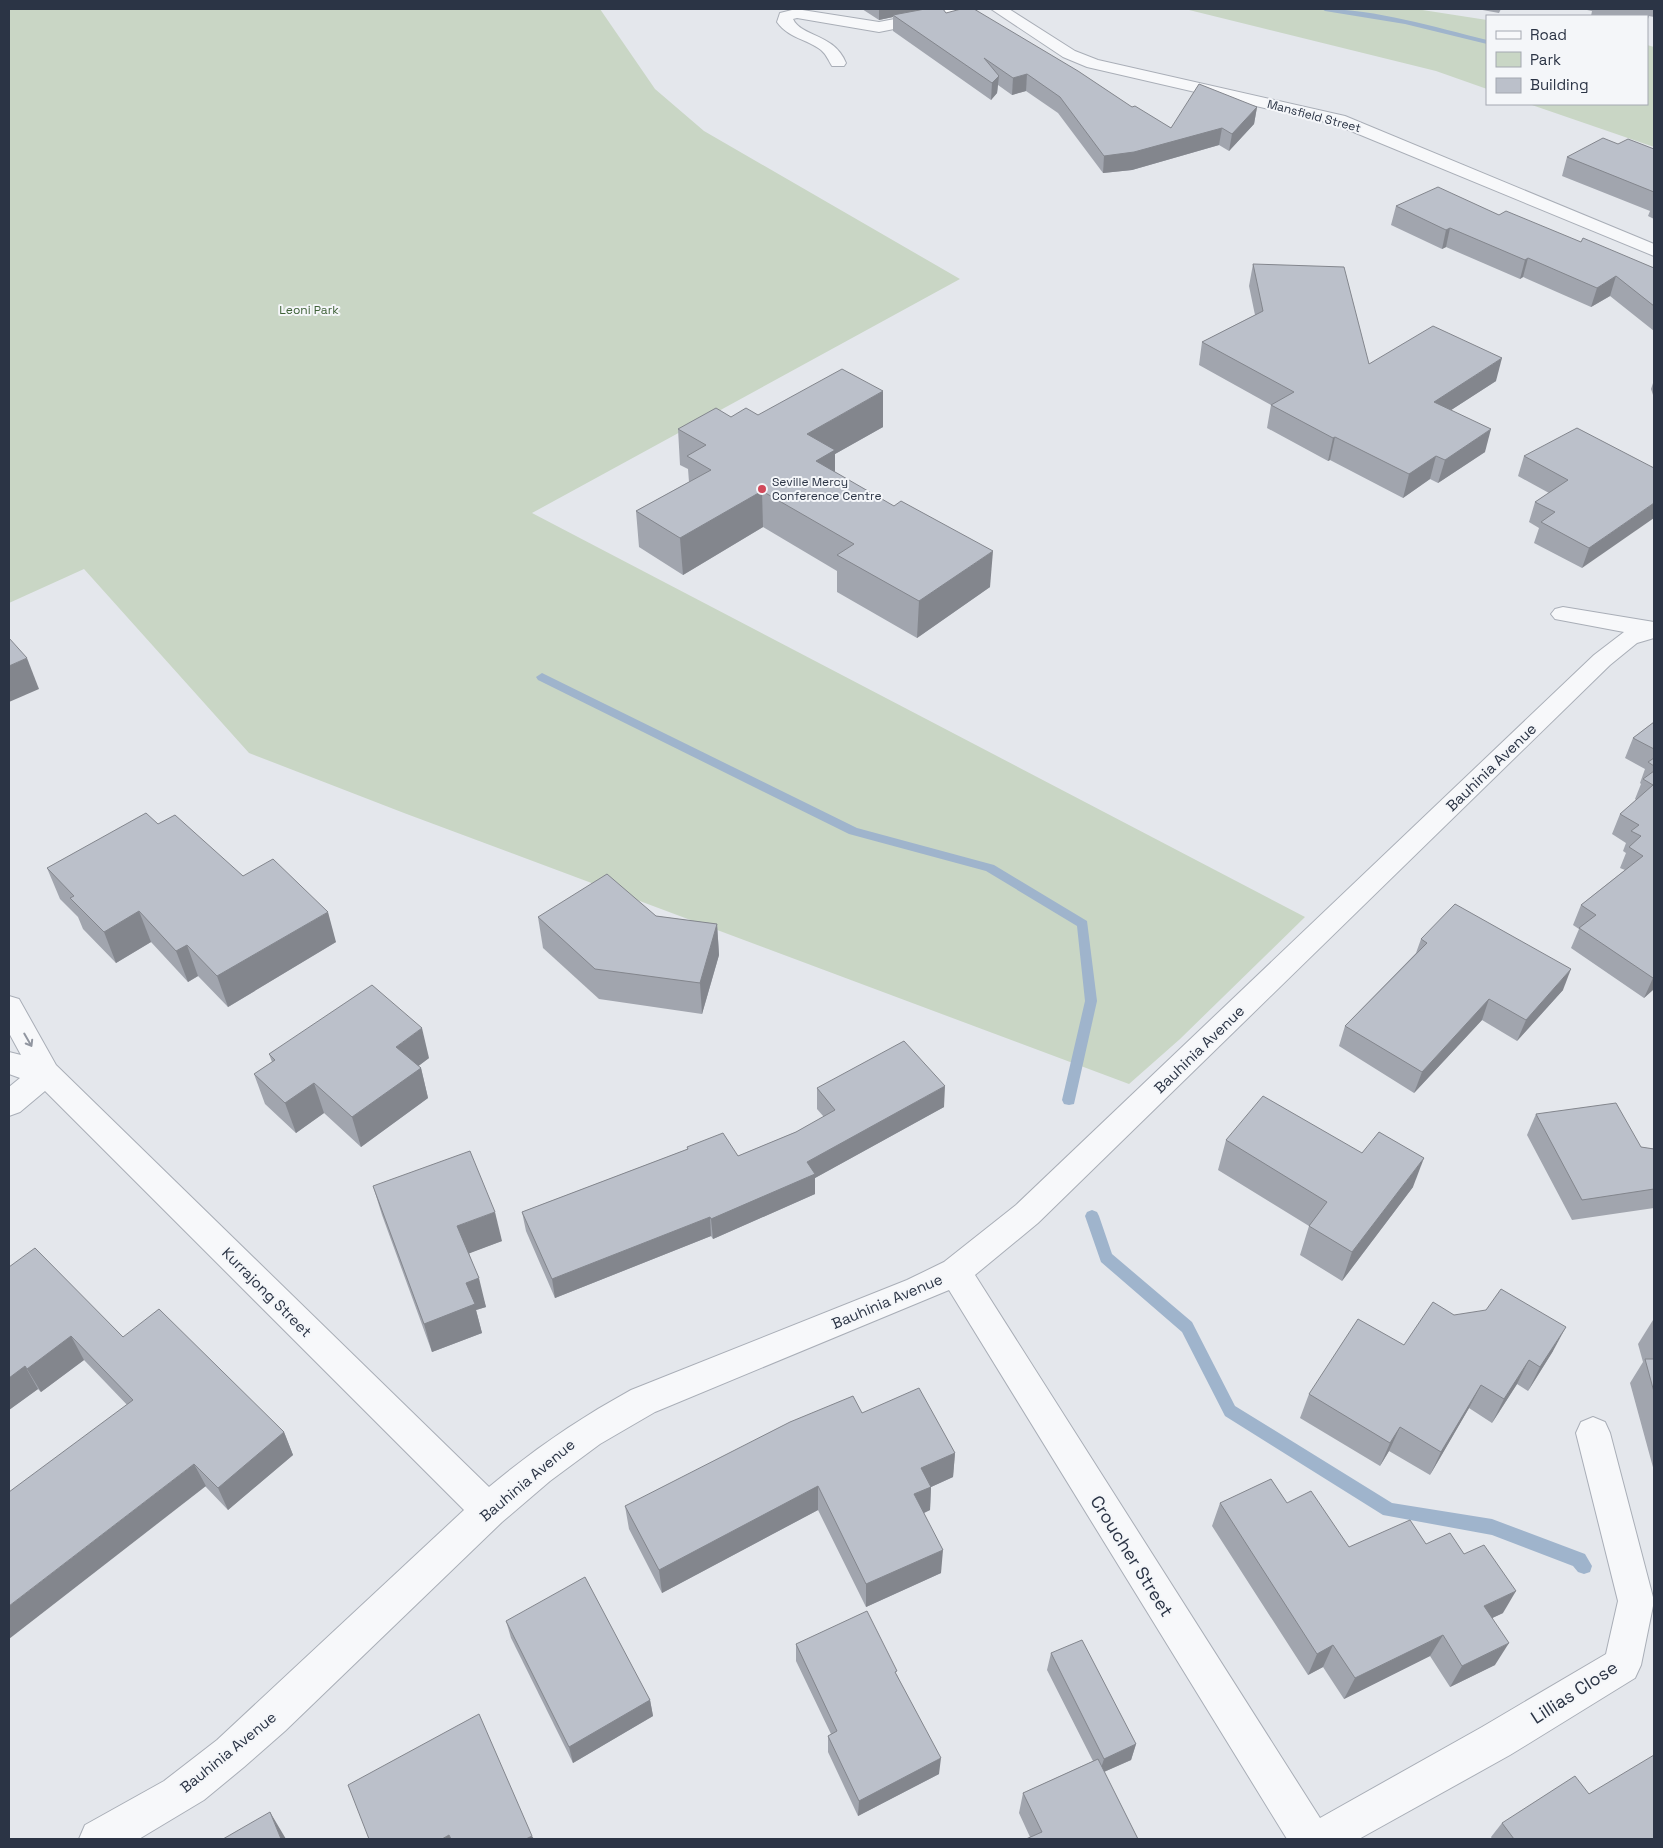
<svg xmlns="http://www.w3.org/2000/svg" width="1663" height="1848" viewBox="0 0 1663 1848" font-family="'Space Grotesk',sans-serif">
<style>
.green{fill:#c9d6c5}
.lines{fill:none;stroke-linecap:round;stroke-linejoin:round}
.stream{fill:#9fb4cc;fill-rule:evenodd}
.minor-casing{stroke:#a9aeb7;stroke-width:2}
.minor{fill:#f7f8fa;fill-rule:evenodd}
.wall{fill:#a1a5ae}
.shaded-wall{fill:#83868d}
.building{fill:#bbc0ca;stroke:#83868d}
.oneway{stroke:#9196a0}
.poi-dot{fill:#d1495b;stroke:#f4f6f9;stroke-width:2}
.labels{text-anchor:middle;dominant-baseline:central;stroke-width:4;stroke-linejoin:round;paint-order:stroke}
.far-street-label{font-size:12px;fill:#2b3445;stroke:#f4f6f9}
.far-park-label{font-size:12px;fill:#3f6138;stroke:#f4f6f9}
.far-poi-label{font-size:12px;fill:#2b3445;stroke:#f4f6f9;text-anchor:start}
.street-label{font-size:15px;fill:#2b3445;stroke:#f4f6f9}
.near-street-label{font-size:18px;fill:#2b3445;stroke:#f4f6f9}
</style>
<rect width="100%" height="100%" fill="#e4e7ec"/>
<g class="green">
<path d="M 9,9 L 600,9 L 655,89 L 704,131 L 960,279 L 532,513 L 1305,917 L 1180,1039 L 1129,1084 L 404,813 L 249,753 L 84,569 L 9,603 Z"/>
<path d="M 1185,9 L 1416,9 L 1487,20 L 1487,89 L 1436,71 Z"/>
<path d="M 1647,45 L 1654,47 L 1654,147 L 1529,104 L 1647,104 Z"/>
</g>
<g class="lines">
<g class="stream">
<path d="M 1322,9 C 1376,9 1434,27 1487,40 L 1487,44 L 1405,24 L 1325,11 Z"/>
<path d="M 542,673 L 857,828 L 994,865 L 1087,921 L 1097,1001 L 1074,1104 L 1069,1105 L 1064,1104 L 1062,1100 L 1085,1001 L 1077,926 L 986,871 L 849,834 L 538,680 L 536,677 Z"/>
<path d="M 1092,1210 L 1097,1212 L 1099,1216 L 1112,1254 L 1192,1322 L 1235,1406 L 1392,1503 L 1492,1519 L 1585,1554 L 1592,1566 L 1590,1572 L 1584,1574 L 1578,1572 L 1573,1566 L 1492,1535 L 1383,1515 L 1225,1416 L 1182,1332 L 1101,1262 L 1085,1216 L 1087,1212 Z"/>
</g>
<g class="minor-casing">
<g id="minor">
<path d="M 796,9 L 879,22 L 947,9 L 977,9 L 974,12 L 969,14 L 879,32 L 797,18 L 793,19 C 801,37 834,33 846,63 L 844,66 L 832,66 C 828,60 827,55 821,50 C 807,39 788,38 777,22 L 780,13 Z"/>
<path d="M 991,9 L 1009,9 L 1075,51 L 1098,60 L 1345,116 L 1654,244 L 1654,256 L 1334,124 L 1087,67 L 1063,57 Z"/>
<path d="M 1563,607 L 1654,622 L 1654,638 L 1637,643 L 1610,665 L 1038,1223 L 975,1275 L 1320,1818 L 1482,1727 L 1606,1654 L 1618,1601 L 1576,1433 L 1581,1422 L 1593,1417 L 1605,1422 L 1610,1433 L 1654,1601 L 1641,1665 L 1635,1678 L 1510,1755 L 1359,1839 L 1287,1839 L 949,1290 L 655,1412 L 600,1444 L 550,1481 L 502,1522 L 285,1731 L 244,1767 L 204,1800 L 139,1839 L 79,1839 L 85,1825 L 164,1781 L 217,1740 L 464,1510 L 45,1091 L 20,1112 L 9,1116 L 9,1087 L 20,1078 L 9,1074 L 9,1052 L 21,1055 L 9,1033 L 9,996 L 19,999 L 56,1065 L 489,1487 C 533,1450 580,1418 631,1390 L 907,1280 L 944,1262 L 1016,1205 L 1594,655 L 1624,632 L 1555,619 L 1551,614 L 1555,609 Z"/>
</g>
</g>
<use href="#minor" class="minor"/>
</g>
<g class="wall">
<path d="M 862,9 L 943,9 L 946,13 L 1171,128 L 1257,107 L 1254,124 L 1229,151 L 1219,145 L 1132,170 L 1103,173 L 1058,113 L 1026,91 L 1012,95 L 998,85 L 997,93 L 991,100 L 893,31 L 893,17 L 879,20 Z"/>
<path d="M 1477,9 L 1501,9 L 1499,13 Z"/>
<path d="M 1582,9 L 1654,9 L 1654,17 L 1649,16 L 1647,22 L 1647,16 L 1591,16 L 1592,11 Z"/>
<path d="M 1618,144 L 1654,149 L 1654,219 L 1648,216 L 1650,211 L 1562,176 L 1567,157 Z"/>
<path d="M 1396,206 L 1499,215 L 1581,242 L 1654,268 L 1654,331 L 1610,296 L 1591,307 L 1523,277 L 1520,279 L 1446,247 L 1442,249 L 1391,225 Z"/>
<path d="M 1253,264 L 1369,364 L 1496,381 L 1451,410 L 1485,452 L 1438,483 L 1430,479 L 1403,498 L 1330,460 L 1328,461 L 1267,428 L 1271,405 L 1199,365 L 1202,342 L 1255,315 L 1249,286 Z"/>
<path d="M 1654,380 L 1654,398 L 1651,389 Z"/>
<path d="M 758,415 L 883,427 L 835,454 L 835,472 L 990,587 L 917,638 L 837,592 L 837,571 L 763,527 L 683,575 L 639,547 L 636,511 L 689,482 L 688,469 L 680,465 L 678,429 L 731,417 Z"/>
<path d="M 1524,456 L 1654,468 L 1582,568 L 1534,543 L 1539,528 L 1529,522 L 1535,502 L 1549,493 L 1518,476 Z"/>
<path d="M 1654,722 L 1654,989 L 1644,998 L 1571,948 L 1579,929 L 1573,925 L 1581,905 L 1625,870 L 1620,868 L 1626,853 L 1623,851 L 1626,843 L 1612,834 L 1620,814 L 1636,800 L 1635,799 L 1641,784 L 1640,783 L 1645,769 L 1625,758 L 1633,738 Z"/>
<path d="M 158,824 L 243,876 L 336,942 L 228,1007 L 198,976 L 188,982 L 151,942 L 116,963 L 83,929 L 78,917 L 60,899 L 47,868 Z"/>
<path d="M 656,916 L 717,924 L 719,955 L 702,1014 L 599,999 L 543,948 L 538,917 Z"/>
<path d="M 1421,939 L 1563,990 L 1517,1041 L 1482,1020 L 1414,1093 L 1339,1046 L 1345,1026 L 1416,953 Z"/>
<path d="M 269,1054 L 429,1058 L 418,1066 L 421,1068 L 428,1098 L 361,1147 L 324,1113 L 296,1133 L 265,1104 L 254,1074 L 272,1062 Z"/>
<path d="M 817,1088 L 944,1107 L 815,1178 L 815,1194 L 713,1239 L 711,1236 L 555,1298 L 526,1231 L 522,1212 L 688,1149 L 687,1147 L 738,1156 L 796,1132 L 824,1117 L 817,1109 Z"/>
<path d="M 1536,1114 L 1641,1147 L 1654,1149 L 1654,1208 L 1572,1220 L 1527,1135 Z"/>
<path d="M 1226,1140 L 1413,1187 L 1342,1281 L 1300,1255 L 1309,1226 L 1218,1170 Z"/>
<path d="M 373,1186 L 502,1241 L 469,1253 L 486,1307 L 476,1310 L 482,1333 L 432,1352 L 382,1215 Z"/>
<path d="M 9,1267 L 123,1337 L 284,1432 L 293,1455 L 228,1510 L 84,1360 L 41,1392 L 38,1389 L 9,1410 Z"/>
<path d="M 1653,1320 L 1654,1320 L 1654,1471 L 1630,1383 L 1643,1362 L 1638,1344 Z"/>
<path d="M 1404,1345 L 1553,1351 L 1528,1391 L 1517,1384 L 1492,1423 L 1469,1408 L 1430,1475 L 1389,1451 L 1380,1466 L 1300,1418 L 1309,1394 Z"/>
<path d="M 862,1413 L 955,1453 L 953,1477 L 931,1487 L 930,1510 L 924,1513 L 941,1573 L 866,1607 L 818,1510 L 662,1593 L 629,1529 L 625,1506 Z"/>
<path d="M 1220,1503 L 1287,1503 L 1349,1547 L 1426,1544 L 1503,1613 L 1492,1618 L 1495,1665 L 1450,1687 L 1430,1656 L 1344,1699 L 1323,1667 L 1308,1675 L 1212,1526 Z"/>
<path d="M 506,1621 L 650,1700 L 653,1716 L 573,1763 L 511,1638 Z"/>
<path d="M 796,1644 L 897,1675 L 939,1774 L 858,1816 L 828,1752 L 828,1736 L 831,1734 L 796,1661 Z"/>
<path d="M 1051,1653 L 1136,1744 L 1131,1760 L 1104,1772 L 1138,1839 L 1030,1837 L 1019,1813 L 1023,1793 L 1093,1761 L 1047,1670 Z"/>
<path d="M 1589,1794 L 1654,1839 L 1492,1839 L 1491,1837 L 1502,1823 Z"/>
</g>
<g class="shaded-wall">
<path d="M 879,9 L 930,9 L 893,15 L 893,17 L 879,20 Z"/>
<path d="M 1027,74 L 1026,91 L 1012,95 L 1013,78 Z"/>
<path d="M 999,76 L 997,93 L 991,100 L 992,83 Z"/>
<path d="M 1257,107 L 1254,124 L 1229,151 L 1232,134 Z"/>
<path d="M 1222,128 L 1219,145 L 1132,170 L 1103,173 L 1104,156 Z"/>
<path d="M 1450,228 L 1446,247 L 1442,249 L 1446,230 Z"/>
<path d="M 1528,258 L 1523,277 L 1520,279 L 1525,260 Z"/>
<path d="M 1616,276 L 1610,296 L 1591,307 L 1597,288 Z"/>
<path d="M 1502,358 L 1496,381 L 1428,425 L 1434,402 Z"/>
<path d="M 883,391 L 883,427 L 835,454 L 835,486 L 816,498 L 807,434 Z"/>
<path d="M 1491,429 L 1485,452 L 1438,483 L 1445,460 Z"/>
<path d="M 1335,437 L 1330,460 L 1328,461 L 1333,438 Z"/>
<path d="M 1436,456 L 1430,479 L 1403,498 L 1409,474 Z"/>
<path d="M 762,491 L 763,527 L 683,575 L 680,538 Z"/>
<path d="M 1654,503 L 1654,518 L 1582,568 L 1589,548 Z"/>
<path d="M 993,551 L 990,587 L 917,638 L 919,601 Z"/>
<path d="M 27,658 L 39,689 L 9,702 L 9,666 Z"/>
<path d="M 139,911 L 151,942 L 116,963 L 104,932 Z"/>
<path d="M 328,912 L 336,942 L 228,1007 L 217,976 Z"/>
<path d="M 717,924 L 719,955 L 702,1014 L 700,983 Z"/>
<path d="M 187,945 L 198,976 L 188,982 L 176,951 Z"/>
<path d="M 1571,969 L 1563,990 L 1517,1041 L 1526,1020 Z"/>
<path d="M 1654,977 L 1654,989 L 1644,998 L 1653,978 Z"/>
<path d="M 1489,999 L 1482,1020 L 1414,1093 L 1422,1072 Z"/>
<path d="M 422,1028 L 429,1058 L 404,1077 L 396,1047 Z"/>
<path d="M 421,1068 L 428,1098 L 361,1147 L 352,1117 Z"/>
<path d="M 314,1083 L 324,1113 L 296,1133 L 285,1103 Z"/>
<path d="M 945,1086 L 944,1107 L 815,1178 L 815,1194 L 713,1239 L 711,1219 L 807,1162 Z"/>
<path d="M 1424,1158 L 1413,1187 L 1342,1281 L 1352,1252 Z"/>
<path d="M 495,1212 L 502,1241 L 465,1255 L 457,1226 Z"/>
<path d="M 710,1217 L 711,1236 L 555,1298 L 552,1279 Z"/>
<path d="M 479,1278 L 486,1307 L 476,1310 L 482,1333 L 432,1352 L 424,1324 L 466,1283 Z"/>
<path d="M 1566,1327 L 1553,1351 L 1528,1391 L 1540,1367 Z"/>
<path d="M 71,1336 L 84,1360 L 41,1392 L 27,1369 Z"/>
<path d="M 1529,1360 L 1517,1384 L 1492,1423 L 1504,1399 Z"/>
<path d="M 25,1366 L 38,1389 L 9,1410 L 9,1378 Z"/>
<path d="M 1481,1385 L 1469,1408 L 1430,1475 L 1441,1452 Z"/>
<path d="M 1400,1427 L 1389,1451 L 1380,1466 L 1390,1443 Z"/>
<path d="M 284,1432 L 293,1455 L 228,1510 L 218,1488 Z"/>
<path d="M 955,1453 L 953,1477 L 920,1492 L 921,1468 Z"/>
<path d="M 194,1464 L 206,1486 L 9,1639 L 9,1606 Z"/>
<path d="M 818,1486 L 818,1510 L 662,1593 L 659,1570 Z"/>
<path d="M 931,1487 L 930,1510 L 913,1518 L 914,1494 Z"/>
<path d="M 943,1550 L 941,1573 L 866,1607 L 866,1584 Z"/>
<path d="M 1516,1591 L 1503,1613 L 1471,1628 L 1484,1606 Z"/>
<path d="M 1443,1635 L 1430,1656 L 1344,1699 L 1355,1678 Z"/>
<path d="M 1509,1643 L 1495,1665 L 1450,1687 L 1462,1666 Z"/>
<path d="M 1333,1645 L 1323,1667 L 1308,1675 L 1317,1654 Z"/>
<path d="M 650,1700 L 653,1716 L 573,1763 L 569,1747 Z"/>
<path d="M 1136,1744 L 1131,1760 L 1099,1774 L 1104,1759 Z"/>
<path d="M 941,1758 L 939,1774 L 858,1816 L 859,1801 Z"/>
<path d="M 270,1812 L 283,1834 L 286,1839 L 281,1839 Z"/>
<path d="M 449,1835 L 451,1839 L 442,1839 Z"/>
<path d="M 532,1836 L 534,1839 L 526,1839 Z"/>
</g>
<g class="building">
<path d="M 925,9 L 943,9 L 946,13 L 961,9 L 974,9 L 1078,71 L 1132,107 L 1135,106 L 1171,128 L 1199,84 L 1257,107 L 1232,134 L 1222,128 L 1134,152 L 1104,156 L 1060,97 L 1027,74 L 1013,78 L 984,58 L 999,76 L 992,83 L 893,15 Z"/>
<path d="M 1603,138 L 1618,144 L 1628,139 L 1654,149 L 1654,192 L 1567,157 Z"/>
<path d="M 1438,187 L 1499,215 L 1506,211 L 1581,242 L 1583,238 L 1654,268 L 1654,306 L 1616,276 L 1597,288 L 1528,258 L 1525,260 L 1450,228 L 1446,230 L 1396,206 Z"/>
<path d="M 1253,264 L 1344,267 L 1369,364 L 1433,326 L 1502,358 L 1434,402 L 1491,429 L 1445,460 L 1436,456 L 1409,474 L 1335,437 L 1333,438 L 1271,405 L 1294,392 L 1202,342 L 1263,311 Z"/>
<path d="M 842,369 L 883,391 L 807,434 L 835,450 L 816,461 L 894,506 L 901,501 L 993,551 L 919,601 L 837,555 L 854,544 L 762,491 L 680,538 L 636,511 L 711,470 L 687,456 L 706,445 L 678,429 L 716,408 L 731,417 L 746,408 L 758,415 Z"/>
<path d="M 1577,428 L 1654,468 L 1654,503 L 1589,548 L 1541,522 L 1555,512 L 1535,502 L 1568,480 L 1524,456 Z"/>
<path d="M 9,638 L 27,658 L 9,666 Z"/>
<path d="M 1654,722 L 1654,749 L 1633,738 Z"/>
<path d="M 1654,758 L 1654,766 L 1648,762 Z"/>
<path d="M 1654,771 L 1654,977 L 1653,978 L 1579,928 L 1596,915 L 1581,905 L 1643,856 L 1629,847 L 1641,836 L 1631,831 L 1639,825 L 1620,814 L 1653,785 L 1643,779 Z"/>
<path d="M 146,813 L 158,824 L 175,815 L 243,876 L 273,859 L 328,912 L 217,976 L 187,945 L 176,951 L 139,911 L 104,932 L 70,898 L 74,896 L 47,868 Z"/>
<path d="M 607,874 L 656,916 L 717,924 L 700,983 L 595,969 L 538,917 Z"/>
<path d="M 1455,904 L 1571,969 L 1526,1020 L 1489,999 L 1422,1072 L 1345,1026 L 1427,943 L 1421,939 Z"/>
<path d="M 372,985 L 422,1028 L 396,1047 L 421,1068 L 352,1117 L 314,1083 L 285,1103 L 254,1074 L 275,1060 L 269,1054 Z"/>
<path d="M 904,1041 L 945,1086 L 807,1162 L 815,1174 L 711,1219 L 710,1217 L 552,1279 L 522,1212 L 688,1149 L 687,1147 L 723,1133 L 738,1156 L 796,1132 L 835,1110 L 817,1088 Z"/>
<path d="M 1263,1096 L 1362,1153 L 1379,1132 L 1424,1158 L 1352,1252 L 1309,1226 L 1327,1202 L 1226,1140 Z"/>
<path d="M 1616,1103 L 1641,1147 L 1654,1149 L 1654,1189 L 1582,1200 L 1536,1114 Z"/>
<path d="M 470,1151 L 495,1212 L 457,1226 L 479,1278 L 466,1283 L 475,1304 L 424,1324 L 373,1186 Z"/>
<path d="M 35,1248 L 123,1337 L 159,1309 L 284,1432 L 218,1488 L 194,1464 L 9,1606 L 9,1492 L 133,1400 L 71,1336 L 27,1369 L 25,1366 L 9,1378 L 9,1267 Z"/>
<path d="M 1501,1289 L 1566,1327 L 1540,1367 L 1529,1360 L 1504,1399 L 1481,1385 L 1441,1452 L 1400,1427 L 1390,1443 L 1309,1394 L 1358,1319 L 1404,1345 L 1433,1302 L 1454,1315 L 1486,1310 Z"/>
<path d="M 1645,1359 L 1654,1359 L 1654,1392 Z"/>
<path d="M 919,1388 L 955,1453 L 921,1468 L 931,1487 L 914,1494 L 943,1550 L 866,1584 L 818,1486 L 659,1570 L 625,1506 L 790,1422 L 853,1396 L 862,1413 Z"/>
<path d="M 1271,1479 L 1287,1503 L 1311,1491 L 1349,1547 L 1410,1520 L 1426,1544 L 1450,1533 L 1464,1554 L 1484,1545 L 1516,1591 L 1484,1606 L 1509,1643 L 1462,1666 L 1443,1635 L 1355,1678 L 1333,1645 L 1317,1654 L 1220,1503 Z"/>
<path d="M 585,1577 L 650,1700 L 569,1747 L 506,1621 Z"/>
<path d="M 867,1611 L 897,1671 L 895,1672 L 941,1758 L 859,1801 L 828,1736 L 837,1731 L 796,1644 Z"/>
<path d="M 1082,1640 L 1136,1744 L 1104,1759 L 1051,1653 Z"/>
<path d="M 479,1714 L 532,1836 L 526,1839 L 451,1839 L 449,1835 L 442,1839 L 369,1839 L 348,1785 Z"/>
<path d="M 1654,1755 L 1654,1839 L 1514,1839 L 1502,1823 L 1575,1776 L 1589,1794 Z"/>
<path d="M 1098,1759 L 1138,1839 L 1026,1839 L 1042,1832 L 1023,1793 Z"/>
<path d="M 270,1812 L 281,1839 L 223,1839 Z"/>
</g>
<defs><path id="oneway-shaft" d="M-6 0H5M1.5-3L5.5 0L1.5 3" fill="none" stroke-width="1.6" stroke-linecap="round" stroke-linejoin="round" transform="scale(1.25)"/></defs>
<use class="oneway" href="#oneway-shaft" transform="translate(28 1040) rotate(60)"/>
<circle class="poi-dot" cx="762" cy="489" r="5"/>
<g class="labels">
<g class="far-street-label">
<text transform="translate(1314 116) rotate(15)">Mansfield Street</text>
</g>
<g class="far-park-label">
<text x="309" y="310">Leoni Park</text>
</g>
<g class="far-poi-label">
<text x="772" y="482">Seville Mercy<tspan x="772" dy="14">Conference Centre</tspan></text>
</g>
<g class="street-label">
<text transform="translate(1491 767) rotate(-44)">Bauhinia Avenue</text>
<text transform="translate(1199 1049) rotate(-44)">Bauhinia Avenue</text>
<text transform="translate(267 1292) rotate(45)">Kurrajong Street</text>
<text transform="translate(887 1301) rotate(-23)">Bauhinia Avenue</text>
<text transform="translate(527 1480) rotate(-40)">Bauhinia Avenue</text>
<text transform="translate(228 1752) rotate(-39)">Bauhinia Avenue</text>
</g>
<g class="near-street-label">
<text transform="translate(1132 1556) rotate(58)">Croucher Street</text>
<text transform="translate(1574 1692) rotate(-33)">Lillias Close</text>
</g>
</g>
<rect width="1663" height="1848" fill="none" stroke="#2b3445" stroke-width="20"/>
<rect x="1486" y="15" width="162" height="90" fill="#f4f6f9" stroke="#a4a8b1"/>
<rect x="1496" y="31" width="25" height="8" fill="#f7f8fa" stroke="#a4a8b1"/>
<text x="1530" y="40" font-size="15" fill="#2b3445">Road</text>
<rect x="1496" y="52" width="25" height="15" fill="#c9d6c5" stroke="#a4a8b1"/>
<text x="1530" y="65" font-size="15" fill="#2b3445">Park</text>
<rect x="1496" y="78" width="25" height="15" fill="#bbc0ca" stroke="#a4a8b1"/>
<text x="1530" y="90" font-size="15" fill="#2b3445">Building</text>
</svg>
